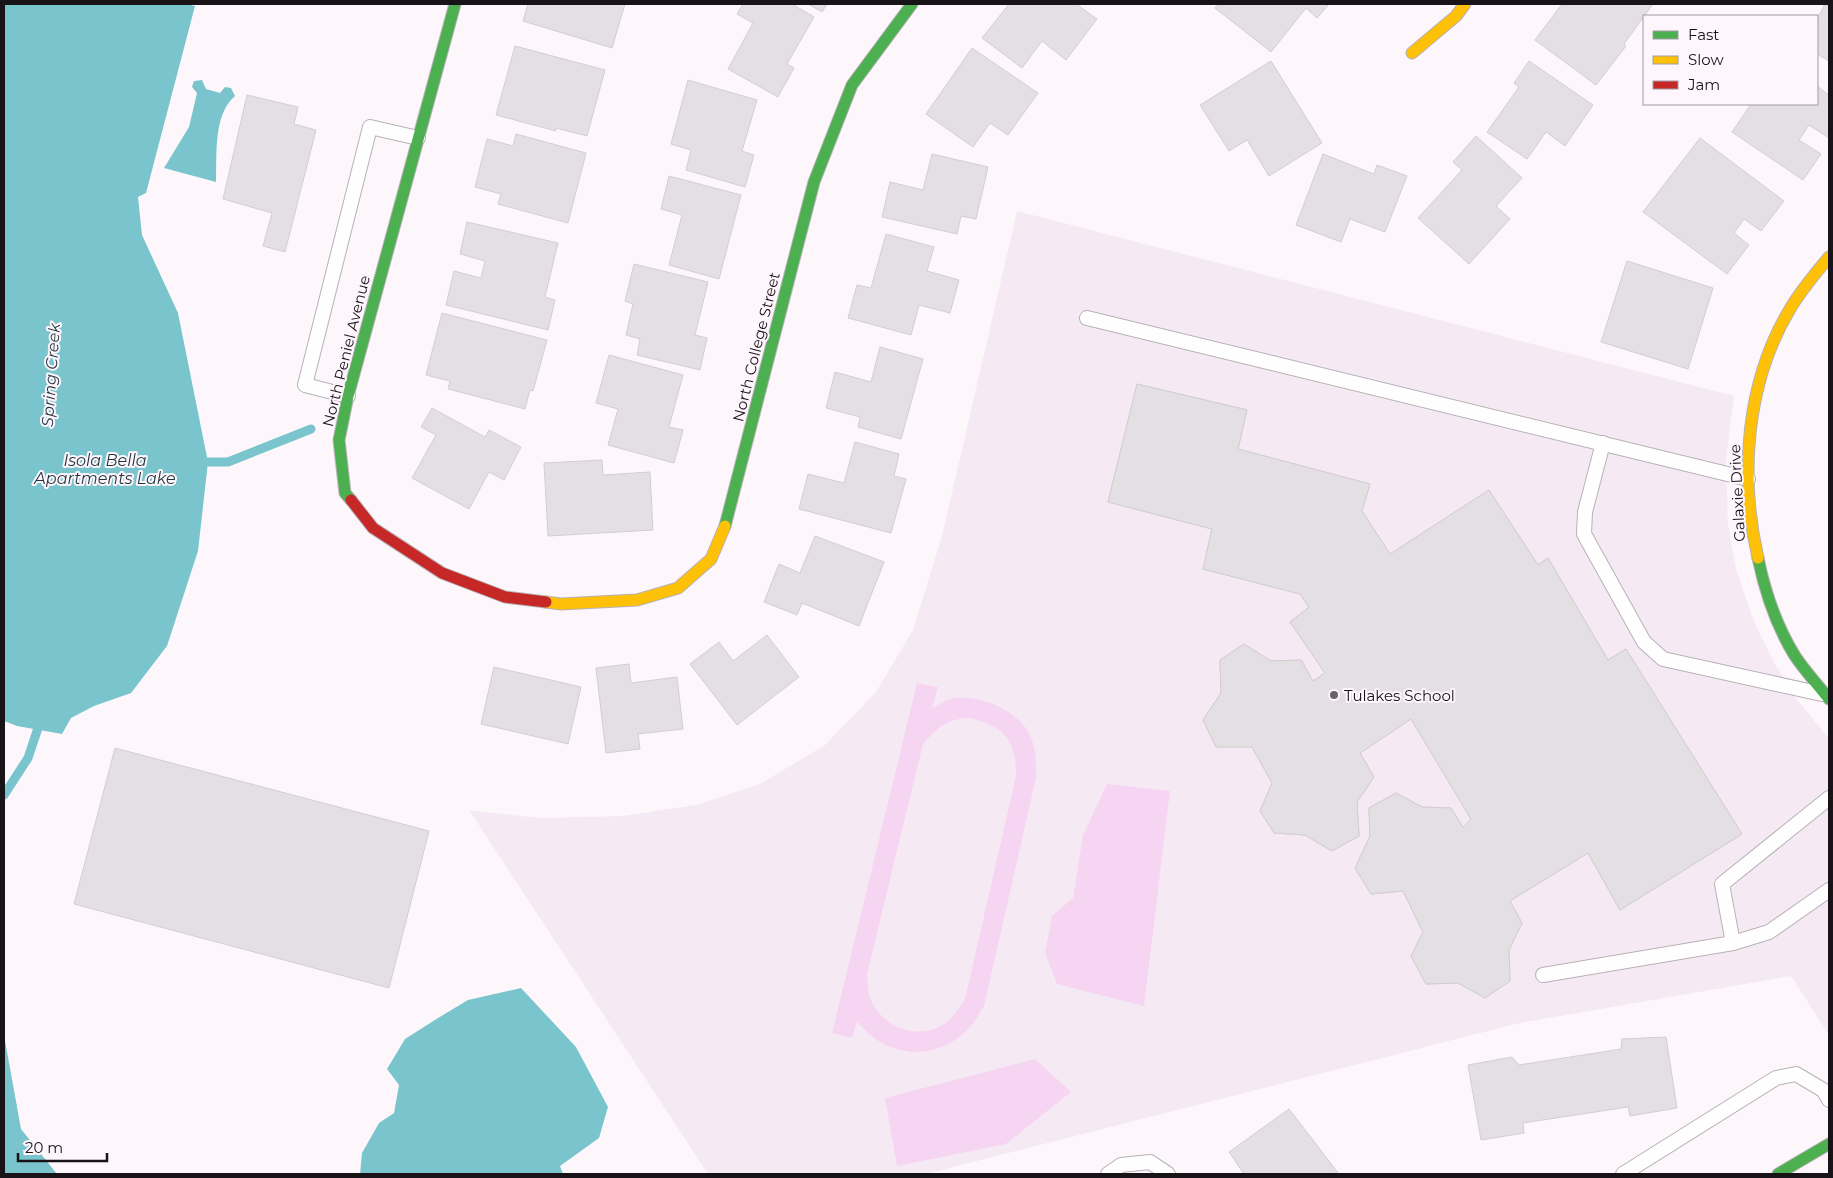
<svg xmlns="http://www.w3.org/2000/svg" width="1833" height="1178" viewBox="0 0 1833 1178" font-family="Montserrat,sans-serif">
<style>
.built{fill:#f5eaf4}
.green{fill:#f6d5f2;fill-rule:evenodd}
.water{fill:#7ac5cd}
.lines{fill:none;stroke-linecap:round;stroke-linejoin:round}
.stream{stroke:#7ac5cd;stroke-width:9}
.building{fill:#e4dfe3;stroke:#d3ced2;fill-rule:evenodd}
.lane-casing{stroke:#b7b2b6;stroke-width:16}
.fast-casing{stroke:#b7b2b6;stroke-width:13}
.slow-casing{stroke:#b7b2b6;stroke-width:13}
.jam-casing{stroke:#b7b2b6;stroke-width:13}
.lane{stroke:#fffeff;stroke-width:14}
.fast{stroke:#4caf50;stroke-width:11}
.slow{stroke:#ffc107;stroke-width:11}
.jam{stroke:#c62828;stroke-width:11}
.poi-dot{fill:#686366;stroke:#fff5fd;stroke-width:2}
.labels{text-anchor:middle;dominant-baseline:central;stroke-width:4;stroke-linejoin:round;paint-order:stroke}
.street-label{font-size:15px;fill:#171316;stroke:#fff5fd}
.poi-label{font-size:15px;fill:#171316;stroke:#fff5fd;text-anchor:start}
.water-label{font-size:16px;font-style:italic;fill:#1d3538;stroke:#fff5fd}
</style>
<rect width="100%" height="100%" fill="#fdf7fc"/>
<path class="built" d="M 1017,211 L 1734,396 L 1726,459 L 1728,524 L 1736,569 L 1753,619 L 1773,661 L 1796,698 L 1829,739 L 1829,1035 L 1791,976 L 1520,1023 L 926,1174 L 708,1174 L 469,810 L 539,818 L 622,816 L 696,805 L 760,784 L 825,745 L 876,692 L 913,630 L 942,536 Z"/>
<g class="green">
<path d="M 917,683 L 938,687 L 932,708 C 939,705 947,699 954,698 C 984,695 1024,712 1033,743 C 1036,754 1036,766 1036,778 L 984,1006 C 978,1016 972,1027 963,1034 C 939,1055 904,1058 877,1040 C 870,1036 863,1028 857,1022 L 852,1038 L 832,1033 ZM 970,718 C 1005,727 1016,740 1016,776 L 965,999 C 961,1005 957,1012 951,1018 C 926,1044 881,1030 870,997 C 867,990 868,981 867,974 L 923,744 C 938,727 947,719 970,718 Z"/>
<path d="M 1107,784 L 1170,791 L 1144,1006 L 1057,984 L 1045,953 L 1052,916 L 1073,898 L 1083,835 Z"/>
<path d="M 1035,1059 L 1071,1092 L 1006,1144 L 897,1166 L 885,1098 Z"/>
</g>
<g class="water">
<path d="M 4,4 L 186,4 L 195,6 L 146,193 L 138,197 L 142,235 L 178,313 L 208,462 L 198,551 L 167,646 L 131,693 L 94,706 L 71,718 L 62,734 L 17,726 L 4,721 Z"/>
<path d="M 202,80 L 206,89 L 220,93 L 225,87 L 231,88 L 235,96 C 213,114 217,156 216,182 L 164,168 L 189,127 L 197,93 L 192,87 L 194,81 Z"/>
<path d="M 521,988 L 576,1047 L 608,1107 L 599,1138 L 560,1166 L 563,1174 L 360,1174 L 362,1153 L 379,1123 L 394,1113 L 399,1085 L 387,1069 L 405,1039 L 438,1018 L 468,1000 Z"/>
<path d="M 4,1035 L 21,1129 L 57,1174 L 4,1174 Z"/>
</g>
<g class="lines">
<g class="stream">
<path d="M 197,462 L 228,462 L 311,429"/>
<path d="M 4,795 L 28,758 L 41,719"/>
</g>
</g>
<g class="building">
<path d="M 528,4 L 625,4 L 612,48 L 523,21 Z"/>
<path d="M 743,4 L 792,4 L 814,17 L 787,64 L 794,68 L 778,97 L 728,69 L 753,23 L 737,14 Z"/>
<path d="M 808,4 L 827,4 L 822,12 Z"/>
<path d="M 1009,4 L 1076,4 L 1097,19 L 1066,60 L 1042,41 L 1022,68 L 982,38 Z"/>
<path d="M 1218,4 L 1329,4 L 1317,18 L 1306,8 L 1271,52 L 1215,8 Z"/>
<path d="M 1562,4 L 1653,4 L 1624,44 L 1626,46 L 1596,85 L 1535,40 Z"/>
<path d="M 1825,4 L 1829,4 L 1829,61 L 1817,54 L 1817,20 Z"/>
<path d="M 515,46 L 605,70 L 587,136 L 556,128 L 556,131 L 496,115 Z"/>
<path d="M 972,48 L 1038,93 L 1008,135 L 990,123 L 973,147 L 926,114 Z"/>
<path d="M 1271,61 L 1322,143 L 1269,176 L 1247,140 L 1229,151 L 1200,105 Z"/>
<path d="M 1529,61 L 1593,105 L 1565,146 L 1546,132 L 1527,159 L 1487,132 L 1519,87 L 1514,83 Z"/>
<path d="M 688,80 L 757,100 L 742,151 L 754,155 L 745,187 L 686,170 L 691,150 L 671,144 Z"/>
<path d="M 1817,86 L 1829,95 L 1829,138 L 1809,125 L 1799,140 L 1821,154 L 1803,180 L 1732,132 L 1751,104 L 1817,104 Z"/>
<path d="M 247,95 L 298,107 L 294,124 L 316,130 L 285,252 L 263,246 L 272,213 L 223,199 Z"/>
<path d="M 516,134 L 586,153 L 568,223 L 498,204 L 501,194 L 475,187 L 487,139 L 513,146 Z"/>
<path d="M 1476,136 L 1522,178 L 1496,206 L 1510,219 L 1469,264 L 1418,218 L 1462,170 L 1453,162 Z"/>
<path d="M 1700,138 L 1784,201 L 1761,231 L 1744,219 L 1734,233 L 1749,245 L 1727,274 L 1643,212 Z"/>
<path d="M 932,154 L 988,167 L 976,219 L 961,216 L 957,234 L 882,217 L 890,182 L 923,190 Z"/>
<path d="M 1323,154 L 1374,174 L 1377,165 L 1407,176 L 1385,232 L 1350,219 L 1341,242 L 1296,225 Z"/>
<path d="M 669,176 L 741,195 L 719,279 L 669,265 L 682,215 L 661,209 Z"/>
<path d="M 467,222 L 558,243 L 545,297 L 555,300 L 548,330 L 446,305 L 454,271 L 481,278 L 485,261 L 460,254 Z"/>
<path d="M 886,234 L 934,247 L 927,271 L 959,280 L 950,313 L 919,305 L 911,335 L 848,318 L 857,285 L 871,288 Z"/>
<path d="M 1627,261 L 1713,288 L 1688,369 L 1601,342 Z"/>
<path d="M 634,264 L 708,282 L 695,335 L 707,338 L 700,370 L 637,355 L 640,339 L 626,335 L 633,304 L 625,301 Z"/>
<path d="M 442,313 L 547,340 L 533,391 L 530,390 L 525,409 L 448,389 L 450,381 L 426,375 Z"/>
<path d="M 880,347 L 923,359 L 901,439 L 858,427 L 860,417 L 826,408 L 835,372 L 871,382 Z"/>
<path d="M 609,355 L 683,375 L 669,427 L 683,430 L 674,463 L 608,445 L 618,409 L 596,403 Z"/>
<path d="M 1137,384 L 1247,410 L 1238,449 L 1370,484 L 1362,511 L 1390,554 L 1489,490 L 1538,565 L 1548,558 L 1608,660 L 1626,649 L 1742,834 L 1620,910 L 1588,853 L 1510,901 L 1522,923 L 1509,950 L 1510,981 L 1485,998 L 1458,983 L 1426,984 L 1411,956 L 1423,932 L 1403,891 L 1371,894 L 1355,868 L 1370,836 L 1369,808 L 1396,793 L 1422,807 L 1451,808 L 1463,827 L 1471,819 L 1411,719 L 1360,753 L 1374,777 L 1357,802 L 1359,836 L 1332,851 L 1305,835 L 1274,833 L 1260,811 L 1272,783 L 1252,747 L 1216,747 L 1203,720 L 1221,693 L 1220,660 L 1244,644 L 1271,661 L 1301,660 L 1313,681 L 1325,673 L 1290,622 L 1309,607 L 1300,594 L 1203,569 L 1212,529 L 1108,502 ZM 1346,555 L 1358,574 L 1321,598 L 1309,578 ZM 1537,634 L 1579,704 L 1530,736 L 1551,769 L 1542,773 L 1480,669 Z"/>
<path d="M 1137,384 L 1247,410 L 1238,449 L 1370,484 L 1362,511 L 1390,554 L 1489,490 L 1538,565 L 1548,558 L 1608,660 L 1626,649 L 1742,834 L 1620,910 L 1588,853 L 1510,901 L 1522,923 L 1509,950 L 1510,981 L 1485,998 L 1458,983 L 1426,984 L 1411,956 L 1423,932 L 1403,891 L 1371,894 L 1355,868 L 1370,836 L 1369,808 L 1396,793 L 1422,807 L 1451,808 L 1463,827 L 1471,819 L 1411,719 L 1360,753 L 1374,777 L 1357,802 L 1359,836 L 1332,851 L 1305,835 L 1274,833 L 1260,811 L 1272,783 L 1252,747 L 1216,747 L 1203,720 L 1221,693 L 1220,660 L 1244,644 L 1271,661 L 1301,660 L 1313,681 L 1325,673 L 1290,622 L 1309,607 L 1300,594 L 1203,569 L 1212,529 L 1108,502 Z"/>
<path d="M 432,408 L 485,437 L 489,430 L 521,447 L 504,480 L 489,472 L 469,509 L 412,478 L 436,435 L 421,427 Z"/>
<path d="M 855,442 L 899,454 L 894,476 L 906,479 L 891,533 L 799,509 L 808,474 L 844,483 Z"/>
<path d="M 602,460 L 603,475 L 650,472 L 653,530 L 548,536 L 544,463 Z"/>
<path d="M 815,536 L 884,562 L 859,626 L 802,603 L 797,615 L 764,602 L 779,564 L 800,573 Z"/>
<path d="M 767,635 L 799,677 L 737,725 L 690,664 L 719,642 L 733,661 Z"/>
<path d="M 629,664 L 631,683 L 677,677 L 683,729 L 638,734 L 640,749 L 606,753 L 596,668 Z"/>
<path d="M 494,667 L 581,687 L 568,744 L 481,724 Z"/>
<path d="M 115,748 L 429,831 L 389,988 L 74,904 Z"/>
<path d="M 1666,1037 L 1677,1108 L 1630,1116 L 1628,1107 L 1523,1123 L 1524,1133 L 1481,1140 L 1468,1065 L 1512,1057 L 1519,1065 L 1621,1049 L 1622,1039 Z"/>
<path d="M 1289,1109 L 1339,1174 L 1244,1174 L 1229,1152 Z"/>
</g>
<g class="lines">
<g class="lane-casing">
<g id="lane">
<path d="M 1087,318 L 1748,479"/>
<path d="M 348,396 L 305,385 L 370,127 L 418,138"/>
<path d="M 1603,443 L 1585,512 L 1584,534 L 1644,642 L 1663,659 L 1822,694"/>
<path d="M 1829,798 L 1722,884 L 1733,943 L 1769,932 L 1829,890"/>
<path d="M 1543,975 L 1733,943"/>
<path d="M 1108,1174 L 1121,1165 L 1150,1162 L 1168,1174"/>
<path d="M 1623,1174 L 1776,1078 L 1796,1074 L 1823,1090 L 1829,1100"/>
</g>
</g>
<g class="fast-casing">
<g id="fast">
<path d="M 351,500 L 345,493 L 339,440 L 348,396 L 455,4"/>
<path d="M 725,526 L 814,182 L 852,85 L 912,4"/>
<path d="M 1758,558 C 1765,592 1777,627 1795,656 C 1805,671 1818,685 1829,699"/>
<path d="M 1778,1174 L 1829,1144"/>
</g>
</g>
<g class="slow-casing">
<g id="slow">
<path d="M 1412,53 L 1456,16 L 1465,4"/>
<path d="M 1758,558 C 1739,476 1746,382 1790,309 C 1801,290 1815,274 1829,257"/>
<path d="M 546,602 L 561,604 L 637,600 L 678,588 L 711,559 L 725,526"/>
</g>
</g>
<g class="jam-casing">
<path id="jam" d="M 351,500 L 373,528 L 442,573 L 505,597 L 546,602"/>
</g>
<use href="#lane" class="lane"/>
<use href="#fast" class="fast"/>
<use href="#slow" class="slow"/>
<use href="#jam" class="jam"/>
</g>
<circle class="poi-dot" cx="1334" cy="695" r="5"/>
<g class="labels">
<g class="street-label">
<text transform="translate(756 347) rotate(-76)">North College Street</text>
<text transform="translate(346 351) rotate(-76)">North Peniel Avenue</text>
<text transform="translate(1737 493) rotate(-93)">Galaxie Drive</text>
</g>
<g class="poi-label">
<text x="1344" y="695">Tulakes School</text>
</g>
<g class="water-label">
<text transform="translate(51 375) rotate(-86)">Spring Creek</text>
<text x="105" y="460">Isola Bella<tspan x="105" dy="18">Apartments Lake</tspan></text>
</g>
</g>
<rect width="1833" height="1178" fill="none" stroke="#171316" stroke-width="10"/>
<rect x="1643" y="15" width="175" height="90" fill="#fff5fd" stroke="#a29ba1"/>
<rect x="1653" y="31" width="25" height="8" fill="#4caf50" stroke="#a29ba1"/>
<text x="1688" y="40" font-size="15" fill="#171316">Fast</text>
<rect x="1653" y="56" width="25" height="8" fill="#ffc107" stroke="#a29ba1"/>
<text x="1688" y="65" font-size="15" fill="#171316">Slow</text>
<rect x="1653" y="81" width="25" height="8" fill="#c62828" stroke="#a29ba1"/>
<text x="1688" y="90" font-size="15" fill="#171316">Jam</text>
<path d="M18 1153v8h89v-8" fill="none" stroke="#171316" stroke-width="2.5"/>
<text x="25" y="1153" font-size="15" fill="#171316" stroke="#fff5fd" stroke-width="4" paint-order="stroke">20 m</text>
</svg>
